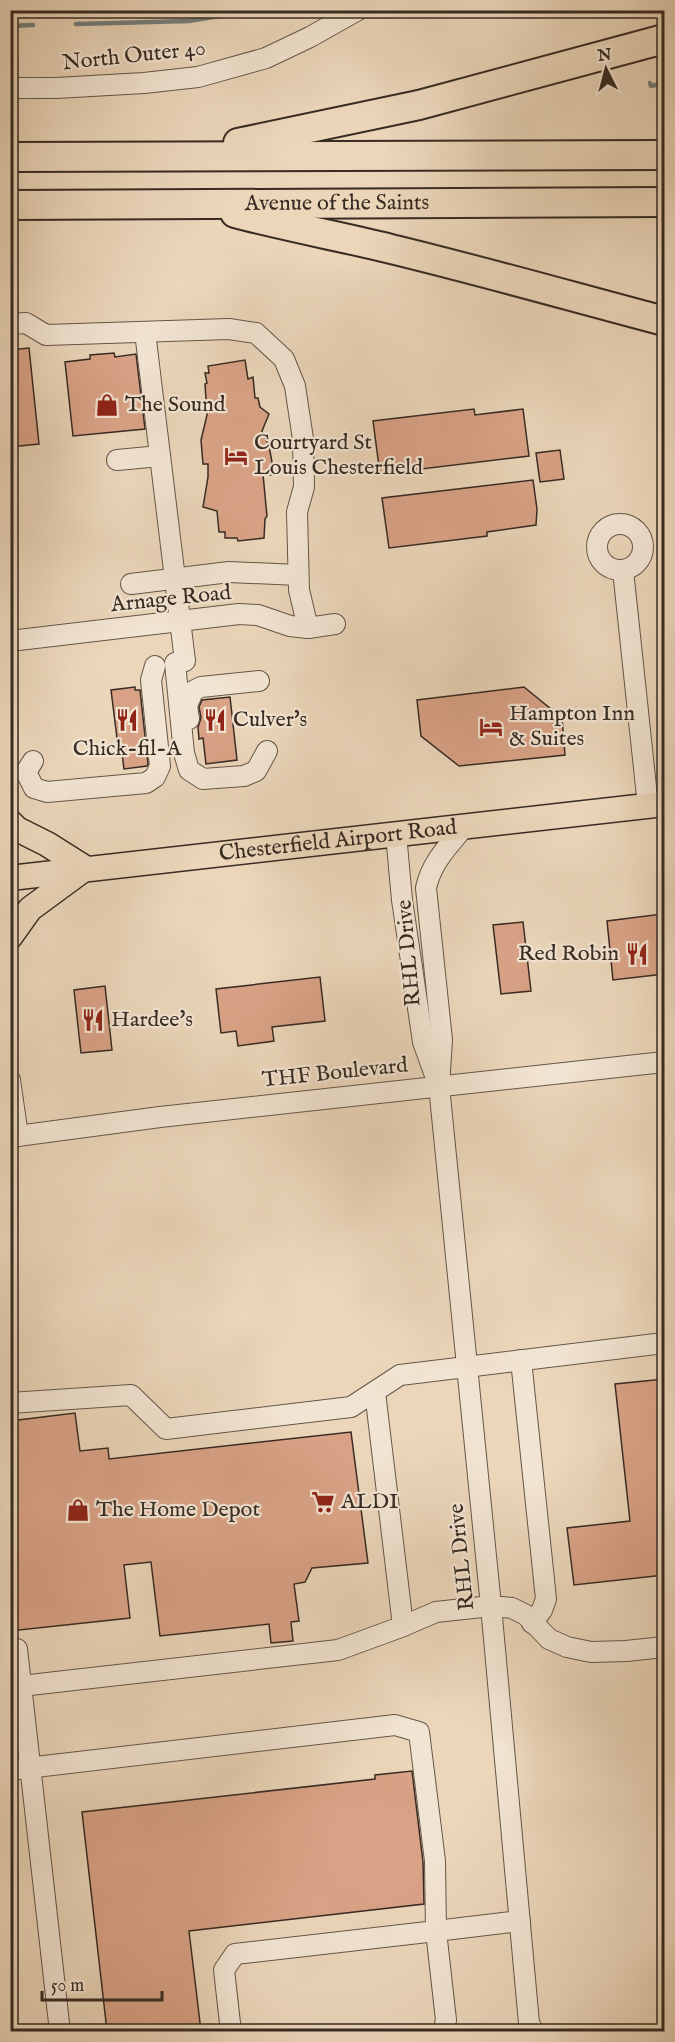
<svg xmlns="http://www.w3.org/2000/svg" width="675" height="2042" viewBox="0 0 675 2042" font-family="'IM FELL English',serif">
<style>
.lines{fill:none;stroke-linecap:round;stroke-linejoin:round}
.stream{stroke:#747f7d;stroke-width:4.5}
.building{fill:#d9a286;stroke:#372b23;stroke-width:1.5}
.minor-casing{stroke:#645649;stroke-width:22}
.major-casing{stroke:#372b23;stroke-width:27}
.highway-casing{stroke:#372b23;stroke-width:32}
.minor{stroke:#f2e4d2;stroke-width:20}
.major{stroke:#ebd6ba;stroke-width:24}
.highway{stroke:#ebd6ba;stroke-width:28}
.labels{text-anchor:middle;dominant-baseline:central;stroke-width:4.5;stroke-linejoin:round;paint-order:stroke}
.street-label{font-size:22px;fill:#372b23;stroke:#f2e4d2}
.poi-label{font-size:22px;fill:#372b23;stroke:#f2e4d2;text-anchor:start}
</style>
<rect width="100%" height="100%" fill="#ebd6ba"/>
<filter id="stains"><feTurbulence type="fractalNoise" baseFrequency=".00333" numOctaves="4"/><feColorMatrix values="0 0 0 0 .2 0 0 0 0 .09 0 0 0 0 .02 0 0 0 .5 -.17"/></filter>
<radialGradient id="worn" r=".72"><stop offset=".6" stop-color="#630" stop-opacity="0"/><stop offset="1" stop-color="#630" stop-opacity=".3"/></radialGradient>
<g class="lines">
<g class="stream">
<path d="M 76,24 L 189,21 L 255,10"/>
<path d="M 10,26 L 33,25"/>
<path d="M 650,83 L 651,86 L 664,83"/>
</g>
</g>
<g class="building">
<path d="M 29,348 L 39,444 L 10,447 L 10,350 Z"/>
<path d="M 114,353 L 115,357 L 136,354 L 145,429 L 73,436 L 65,362 L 90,359 L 90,355 Z"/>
<path d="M 245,360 L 248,379 L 253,377 L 255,398 L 258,398 L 260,407 L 269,414 L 262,431 L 269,446 L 272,462 L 271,475 L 263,474 L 267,516 L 265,519 L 264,538 L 238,541 L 237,538 L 225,538 L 225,532 L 219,532 L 217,511 L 203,507 L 208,477 L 208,464 L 203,464 L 201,440 L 207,415 L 205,384 L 207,383 L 205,373 L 209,373 L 208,366 Z"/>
<path d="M 474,409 L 475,415 L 523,409 L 529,456 L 380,474 L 373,421 Z"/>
<path d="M 560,450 L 564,479 L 540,482 L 536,453 Z"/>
<path d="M 533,480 L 537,509 L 536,525 L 487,532 L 487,536 L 389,548 L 382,498 Z"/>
<path d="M 135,687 L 135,690 L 140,690 L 148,764 L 147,766 L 124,769 L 121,745 L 118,746 L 111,690 Z"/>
<path d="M 524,687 L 562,718 L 565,755 L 459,766 L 421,736 L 417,700 Z"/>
<path d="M 230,697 L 237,760 L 206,764 L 203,738 L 199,739 L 198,727 L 201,718 L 199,707 L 202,700 Z"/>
<path d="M 662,914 L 664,974 L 613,980 L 607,921 Z"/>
<path d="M 523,922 L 531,991 L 501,994 L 493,925 Z"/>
<path d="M 320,977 L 325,1021 L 272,1027 L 274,1041 L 238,1046 L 236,1031 L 221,1033 L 216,989 Z"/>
<path d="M 105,986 L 112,1050 L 81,1053 L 74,990 Z"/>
<path d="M 664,1379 L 664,1575 L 574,1585 L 567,1528 L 630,1521 L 615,1384 Z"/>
<path d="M 75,1413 L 80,1451 L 108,1448 L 109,1459 L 351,1432 L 368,1563 L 312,1568 L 305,1582 L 294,1584 L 299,1621 L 291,1622 L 293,1641 L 271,1643 L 269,1624 L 160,1636 L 151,1562 L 124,1565 L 130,1618 L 10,1631 L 10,1421 Z"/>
<path d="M 412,1771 L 423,1862 L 424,1904 L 189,1931 L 201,2031 L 107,2031 L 82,1812 L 375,1779 L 375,1775 Z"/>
</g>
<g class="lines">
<g class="minor-casing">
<g id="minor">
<path d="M 10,88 L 56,88 L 144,83 L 198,77 L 266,58 L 310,37 L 358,10"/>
<path d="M 10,324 L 26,323 L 46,335 L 229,329 L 256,333 L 284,359 L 295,386 L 303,439 L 304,487 L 297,512 L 299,590 L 308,628"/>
<path d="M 145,332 L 185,661"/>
<path d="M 117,460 L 160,456"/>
<circle cx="620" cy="547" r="23"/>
<path d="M 623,570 L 648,806"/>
<path d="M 131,584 L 229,572 L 298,575"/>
<path d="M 10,641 L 239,614 L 258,615 L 290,626 L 308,628 L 335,624"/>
<path d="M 175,663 L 184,753 L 189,770 L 203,779 L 244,776 L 256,771 L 267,751"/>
<path d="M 189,719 L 187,706 L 193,691 L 201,687 L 259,681"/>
<path d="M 33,761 L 26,772 L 34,788 L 47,792 L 146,783 L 155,777 L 160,766 L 151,680 L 155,666"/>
<path d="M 464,827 C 449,845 431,863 426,888 L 442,1040 L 439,1086 L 491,1606 L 529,2023 L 534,2032"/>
<path d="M 396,834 L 402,900 L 423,1042 L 436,1078"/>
<path d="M 10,1080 L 18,1136"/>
<path d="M 10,1137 L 160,1117 L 664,1062"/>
<path d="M 521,1360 L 546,1599 L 542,1610 L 532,1623"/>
<path d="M 375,1392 L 403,1626"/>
<path d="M 10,1403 L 131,1395 L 166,1429 L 351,1407 L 400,1375 L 664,1343"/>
<path d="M 10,1650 L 17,1649 L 60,2032"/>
<path d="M 21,1686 L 338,1650 L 401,1627 L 436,1612 L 491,1606 L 512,1608 L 526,1615 L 549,1639 L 567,1647 L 591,1652 L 626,1651 L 664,1647"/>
<path d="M 10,1770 L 395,1725 L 419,1732 L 435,1861 L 436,1931 L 235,1954 L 224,1970 L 231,2032"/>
<path d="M 443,2032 L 446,2020 L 436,1931 L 520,1921"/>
</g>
</g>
<g class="major-casing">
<g id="major">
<path d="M 10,822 L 17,829 L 47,844 L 85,868"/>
<path id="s1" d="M 10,878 L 664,804"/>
<path d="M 10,937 L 30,909 L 83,870"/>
</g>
</g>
<g class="highway-casing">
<g id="highway">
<path d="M 238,143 L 419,105 L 664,39"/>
<path d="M 10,157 L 664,155"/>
<path id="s2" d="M 10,205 L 664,202"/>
<path d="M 235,213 C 287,227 339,236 391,249 C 482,271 573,297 664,321"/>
</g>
</g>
<use href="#minor" class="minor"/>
<use href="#major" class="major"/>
<use href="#highway" class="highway"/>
</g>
<defs>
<g id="shop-bare" transform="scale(1.8)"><path d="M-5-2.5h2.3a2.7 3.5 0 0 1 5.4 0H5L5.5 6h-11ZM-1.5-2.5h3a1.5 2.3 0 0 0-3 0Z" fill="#8f2418" stroke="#f2e4d2" stroke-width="2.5" paint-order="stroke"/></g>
<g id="hotel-bare" transform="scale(1.8)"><path d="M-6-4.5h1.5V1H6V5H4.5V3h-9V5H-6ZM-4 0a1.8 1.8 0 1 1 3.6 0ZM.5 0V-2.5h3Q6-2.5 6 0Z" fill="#8f2418" stroke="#f2e4d2" stroke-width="2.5" paint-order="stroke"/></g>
<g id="restaurant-bare" transform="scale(1.8)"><path d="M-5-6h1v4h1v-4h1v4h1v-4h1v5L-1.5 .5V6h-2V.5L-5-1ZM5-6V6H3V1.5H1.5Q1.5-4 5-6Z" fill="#8f2418" stroke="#f2e4d2" stroke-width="2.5" paint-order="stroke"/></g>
<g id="supermarket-bare" transform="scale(1.8)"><path d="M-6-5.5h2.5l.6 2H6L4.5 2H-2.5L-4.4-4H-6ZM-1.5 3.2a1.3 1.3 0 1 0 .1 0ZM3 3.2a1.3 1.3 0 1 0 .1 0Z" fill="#8f2418" stroke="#f2e4d2" stroke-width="2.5" paint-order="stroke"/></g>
</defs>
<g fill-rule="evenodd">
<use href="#shop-bare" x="107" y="405"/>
<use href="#hotel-bare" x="236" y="456"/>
<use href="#restaurant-bare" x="127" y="720"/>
<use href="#restaurant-bare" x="215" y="720"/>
<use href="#hotel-bare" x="491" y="727"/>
<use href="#restaurant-bare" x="637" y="954"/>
<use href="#restaurant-bare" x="93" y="1020"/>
<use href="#supermarket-bare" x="323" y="1502"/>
<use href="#shop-bare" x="78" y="1510"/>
</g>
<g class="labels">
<g class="street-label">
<text transform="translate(134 56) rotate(-6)">North Outer 40</text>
<text stroke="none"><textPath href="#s2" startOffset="327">Avenue of the Saints</textPath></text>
<text transform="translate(171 599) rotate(-6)">Arnage Road</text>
<text stroke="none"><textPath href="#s1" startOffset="330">Chesterfield Airport Road</textPath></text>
<text transform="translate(409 953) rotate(-95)">RHL Drive</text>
<text transform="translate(335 1073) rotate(-6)">THF Boulevard</text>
<text transform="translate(462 1557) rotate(-96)">RHL Drive</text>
</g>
<g class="poi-label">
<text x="125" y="405">The Sound</text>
<text x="254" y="443">Courtyard St<tspan x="254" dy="25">Louis Chesterfield</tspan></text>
<text x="509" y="714">Hampton Inn<tspan x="509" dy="25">&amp; Suites</tspan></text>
<text x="233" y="720">Culver's</text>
<text x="127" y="749" text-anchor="middle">Chick-fil-A</text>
<text x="619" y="954" text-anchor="end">Red Robin</text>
<text x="111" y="1020">Hardee's</text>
<text x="341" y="1502">ALDI</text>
<text x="96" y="1510">The Home Depot</text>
</g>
</g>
<rect width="675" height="2042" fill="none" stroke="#ebd6ba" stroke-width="36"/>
<rect x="12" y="12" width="651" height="2018" fill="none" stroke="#372b23" stroke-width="3"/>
<rect x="18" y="18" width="639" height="2006" fill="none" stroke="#372b23" stroke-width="1.5"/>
<g transform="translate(606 69) rotate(354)" stroke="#f2e4d2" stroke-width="4.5" paint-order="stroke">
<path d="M0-4.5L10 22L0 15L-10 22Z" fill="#372b23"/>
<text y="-9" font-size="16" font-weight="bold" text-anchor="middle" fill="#372b23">N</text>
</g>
<path d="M42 1991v9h120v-9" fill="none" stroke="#372b23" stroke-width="3"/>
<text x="51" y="1991" font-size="18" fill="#372b23" stroke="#f2e4d2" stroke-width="4.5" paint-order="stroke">50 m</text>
<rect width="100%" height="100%" filter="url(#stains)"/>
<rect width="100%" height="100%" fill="url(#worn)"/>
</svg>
